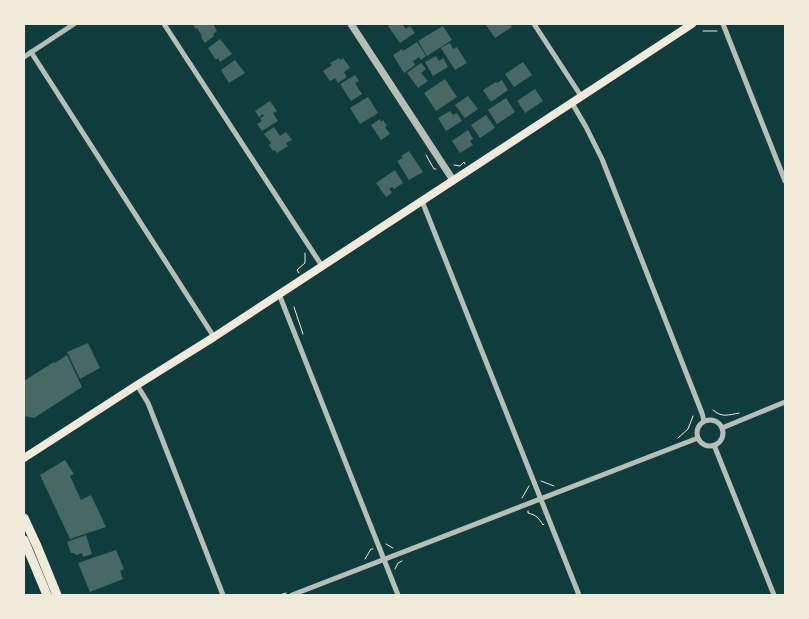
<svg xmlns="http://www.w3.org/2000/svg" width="809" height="619" viewBox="0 0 809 619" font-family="Figtree,sans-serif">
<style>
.building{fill:#486865}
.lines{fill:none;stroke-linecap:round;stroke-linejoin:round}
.path{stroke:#f1e9da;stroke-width:1}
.minor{stroke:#b8beb3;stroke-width:5}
.tertiary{stroke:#b8beb3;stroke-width:7}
.secondary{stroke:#f1e9da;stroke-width:8}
.primary{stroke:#f1e9da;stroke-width:9}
</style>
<rect width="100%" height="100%" fill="#0f3d3e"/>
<g class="building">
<path d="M 196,24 L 213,24 L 217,31 L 213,34 L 214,36 L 205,43 L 201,37 L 202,36 L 197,28 L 196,29 L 193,25 Z"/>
<path d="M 392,24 L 402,24 L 406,29 L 410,26 L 415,33 L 400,43 L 388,26 Z"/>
<path d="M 487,24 L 510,24 L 512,27 L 495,38 L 486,25 Z"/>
<path d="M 443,26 L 452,40 L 427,56 L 418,41 Z"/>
<path d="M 220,39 L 232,54 L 220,62 L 218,58 L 216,60 L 208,48 Z"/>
<path d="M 417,42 L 426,56 L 421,60 L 419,57 L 413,61 L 415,65 L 404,73 L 393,55 L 402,49 L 403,51 Z"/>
<path d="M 450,43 L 453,49 L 457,47 L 467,63 L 455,70 L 441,48 Z"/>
<path d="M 436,56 L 439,61 L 443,58 L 448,67 L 433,76 L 425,62 Z"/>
<path d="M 339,58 L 340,60 L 343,58 L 350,68 L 344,72 L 347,77 L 338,83 L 335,78 L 330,81 L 323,71 L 332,65 L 330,63 Z"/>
<path d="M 235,60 L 245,73 L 229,83 L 221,70 Z"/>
<path d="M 523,62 L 532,75 L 514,87 L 505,74 Z"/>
<path d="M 421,63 L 426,69 L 421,73 L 428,81 L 418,88 L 407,73 Z"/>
<path d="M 355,75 L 359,81 L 355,83 L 362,94 L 351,101 L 340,84 Z"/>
<path d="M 445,79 L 457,97 L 436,111 L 424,93 Z"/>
<path d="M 502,80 L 508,90 L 491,102 L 483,90 L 496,82 L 497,83 Z"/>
<path d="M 535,89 L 543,101 L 525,113 L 517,101 Z"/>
<path d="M 468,96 L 478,109 L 465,118 L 455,105 Z"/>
<path d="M 368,97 L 378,113 L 360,124 L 350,108 Z"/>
<path d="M 506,98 L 515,112 L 497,124 L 488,110 Z"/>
<path d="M 270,101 L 277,111 L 273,113 L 278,121 L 262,131 L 257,124 L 262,121 L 260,118 L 264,116 L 263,114 L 259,117 L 255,111 Z"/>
<path d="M 450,111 L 453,115 L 457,113 L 462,121 L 446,131 L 438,118 Z"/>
<path d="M 486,115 L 495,128 L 480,138 L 471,125 Z"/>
<path d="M 380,119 L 381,122 L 383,120 L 387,126 L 385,127 L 390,134 L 381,140 L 371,125 Z"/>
<path d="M 274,127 L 280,136 L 286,132 L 292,140 L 286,143 L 288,146 L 277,153 L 275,150 L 273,151 L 269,145 L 271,143 L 264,134 Z"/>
<path d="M 468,130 L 473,139 L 470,141 L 473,145 L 460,153 L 452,141 Z"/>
<path d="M 409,151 L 423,172 L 409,180 L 397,161 L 403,158 L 401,156 Z"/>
<path d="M 395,170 L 403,183 L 394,189 L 392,187 L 389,189 L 392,193 L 386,197 L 376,183 Z"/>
<path d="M 88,343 L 100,368 L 80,379 L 67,352 Z"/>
<path d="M 67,355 L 82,387 L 34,418 L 24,416 L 24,381 L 54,362 L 55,363 Z"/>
<path d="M 65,460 L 74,474 L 70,476 L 81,500 L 91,495 L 106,527 L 70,539 L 40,475 Z"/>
<path d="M 86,535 L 92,554 L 83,557 L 82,553 L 77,555 L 73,553 L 71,553 L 67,542 Z"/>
<path d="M 116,550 L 124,569 L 120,571 L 123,579 L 90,592 L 78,563 Z"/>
</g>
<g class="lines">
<g class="path">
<path d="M 703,31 L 717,31"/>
<path d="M 426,155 L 434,169 L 436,169"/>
<path d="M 454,165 L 460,166 L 464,162 L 465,164"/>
<path d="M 299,273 L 297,270 L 305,263 L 305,253"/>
<path d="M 294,307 L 303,334"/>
<path d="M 713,410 C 722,418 728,415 739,413"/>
<path d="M 678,438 L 688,429 L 693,416"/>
<path d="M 541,481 L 554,486"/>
<path d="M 522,498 L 529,486"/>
<path d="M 528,511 L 528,513 C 536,515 539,518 543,525 L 544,524"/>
<path d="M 386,544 L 393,548"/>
<path d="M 365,559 L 371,549 L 373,549"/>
<path d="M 395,569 L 398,563 L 402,561"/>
<path d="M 279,595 L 286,593"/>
</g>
<g class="minor">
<path d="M 164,24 L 322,266"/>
<path d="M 534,24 L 581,96"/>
<path d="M 723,24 L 785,181"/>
<path d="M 31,52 L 214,337"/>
<path d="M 24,57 L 74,24"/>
<path d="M 572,103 L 586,127 L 602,159 L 702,413 L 704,421"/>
<path d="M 422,201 L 579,595"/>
<path d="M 279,294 L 398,595"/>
<path d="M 137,385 L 148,403 L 223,595"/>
<circle cx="710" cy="433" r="13"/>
<path d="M 722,428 L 785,402"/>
<path d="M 714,445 L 774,595"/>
<path d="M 292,595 L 698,438"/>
</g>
<path class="tertiary" d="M 351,24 L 453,180"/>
<path class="secondary" d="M 24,458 L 137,385 L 214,337 L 692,24"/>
<g class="primary">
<path d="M 24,518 L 37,546 L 57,595"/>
<path d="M 24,540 L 47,595"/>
</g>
</g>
<rect width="809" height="619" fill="none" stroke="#f1e9da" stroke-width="50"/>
</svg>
